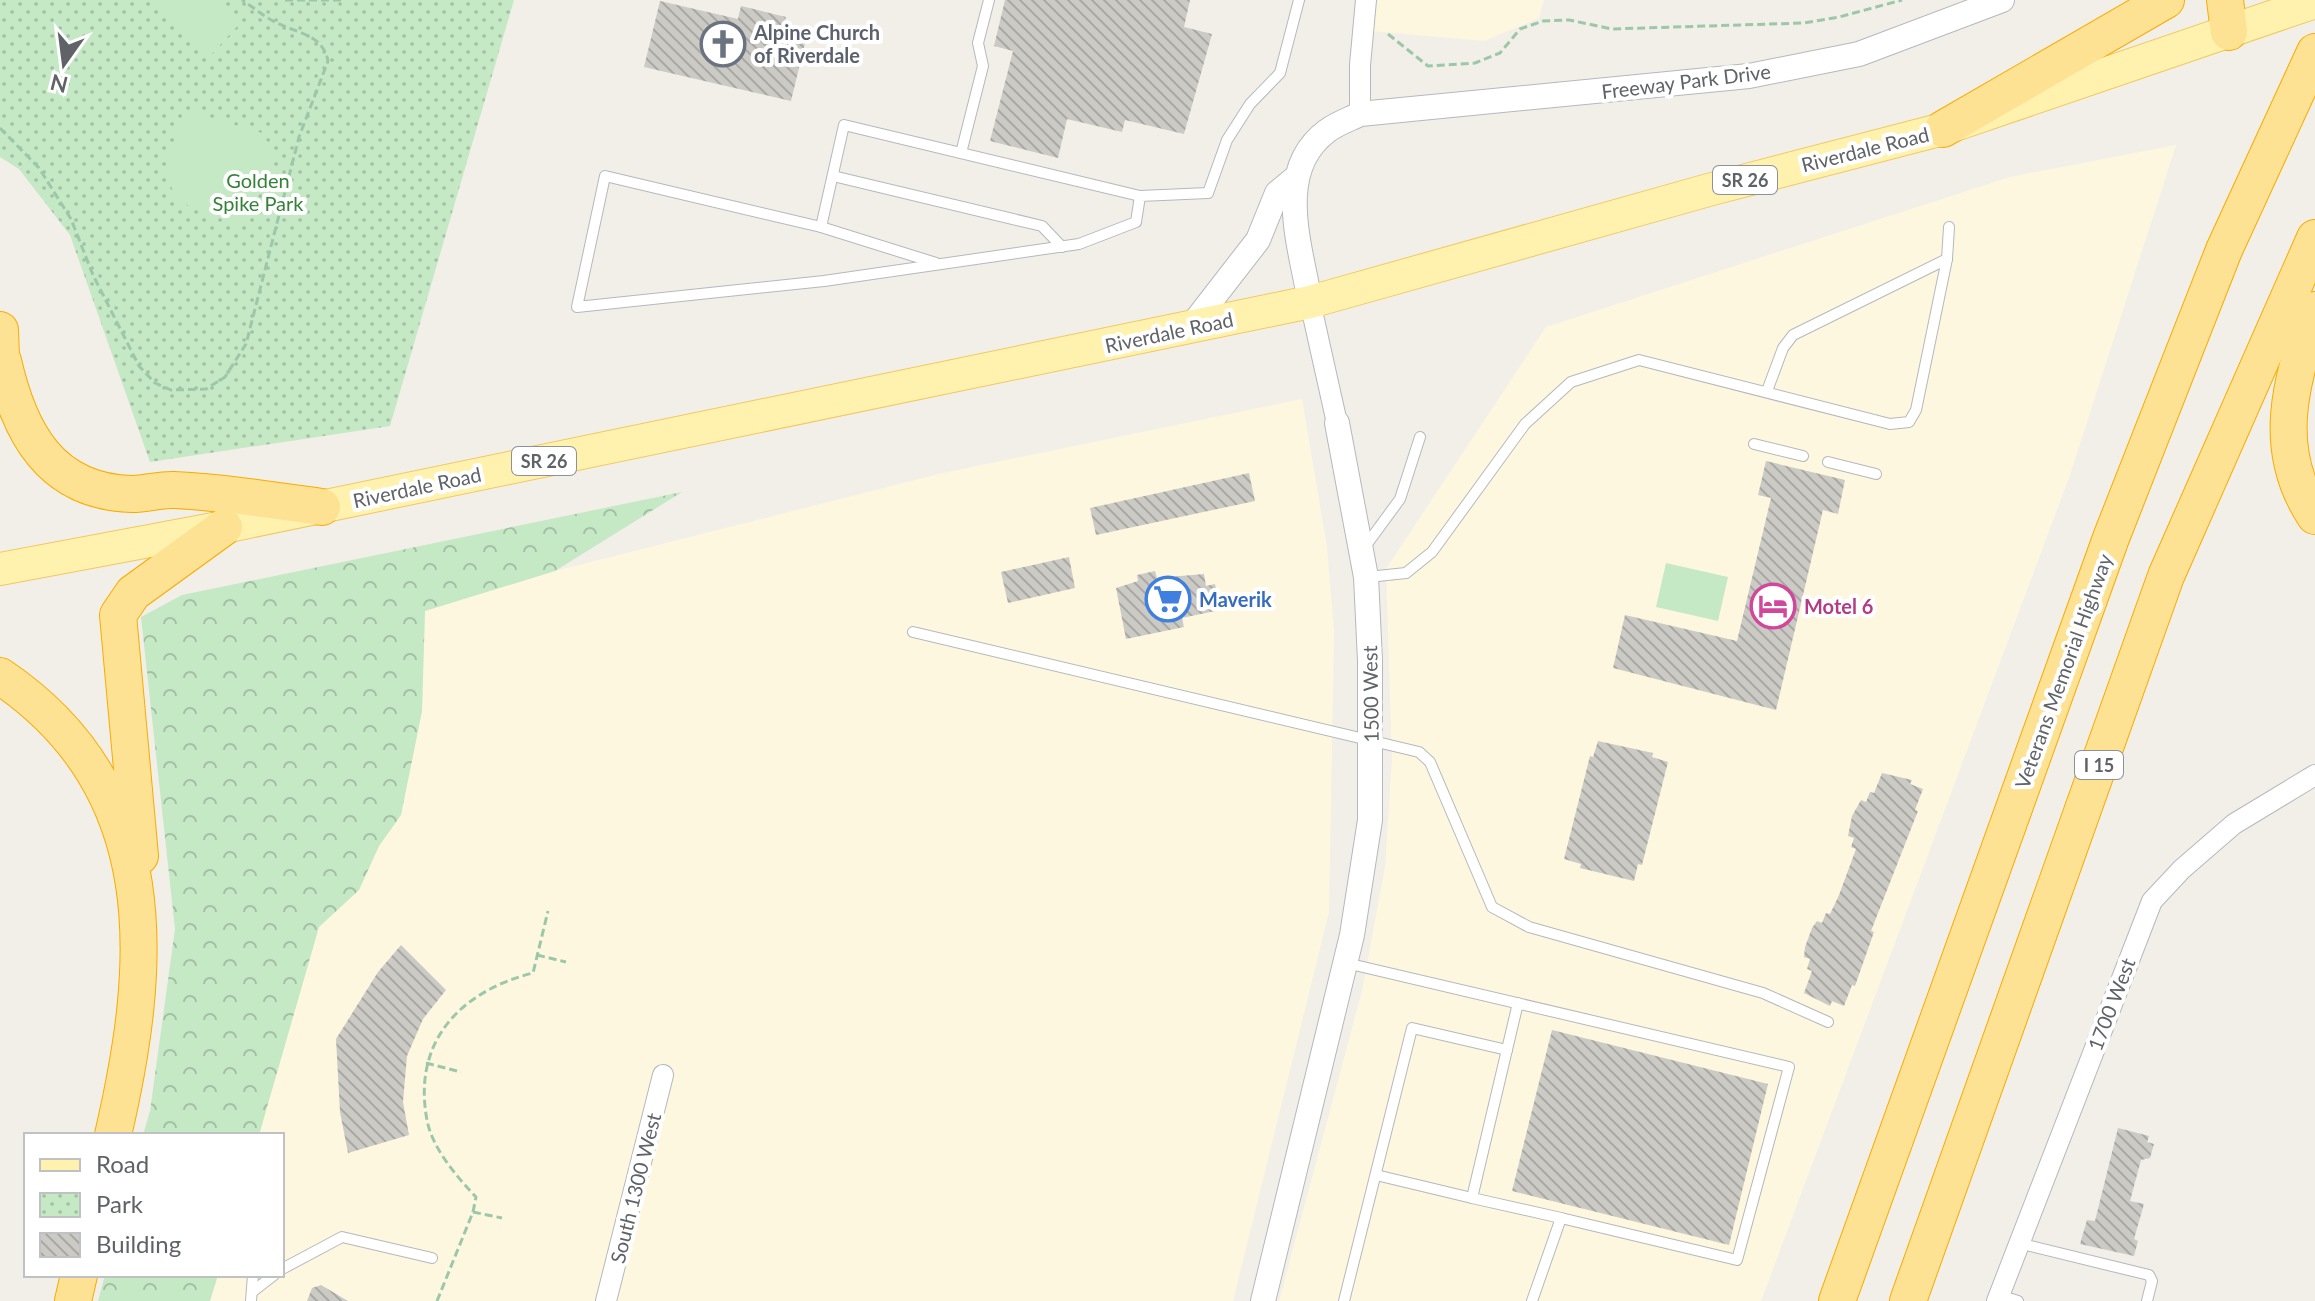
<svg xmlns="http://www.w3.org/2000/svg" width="2315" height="1301" viewBox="0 0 2315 1301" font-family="Lato,sans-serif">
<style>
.commercial{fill:#fef7e0}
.forest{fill:url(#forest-crowns)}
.park{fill:url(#park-dots)}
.pitch{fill:#c5e8c5}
.building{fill:url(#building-back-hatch)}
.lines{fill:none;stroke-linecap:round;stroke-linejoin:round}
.service-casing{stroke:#b5b8bc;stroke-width:12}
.minor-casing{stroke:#b5b8bc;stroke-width:22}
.tertiary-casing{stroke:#b5b8bc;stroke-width:26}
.primary-casing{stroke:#f2c960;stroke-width:34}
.motorway-casing{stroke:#f9ab00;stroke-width:38}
.path{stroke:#9cc7a9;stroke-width:3;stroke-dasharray:8 4;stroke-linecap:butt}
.service{stroke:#fff;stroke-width:10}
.minor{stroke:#fff;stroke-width:20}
.tertiary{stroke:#fff;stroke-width:24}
.primary{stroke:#fff2af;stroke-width:32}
.motorway{stroke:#fde293;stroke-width:36}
.labels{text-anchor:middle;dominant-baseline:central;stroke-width:8;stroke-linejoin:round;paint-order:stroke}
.shield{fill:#fff;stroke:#8f9295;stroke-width:2}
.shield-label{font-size:18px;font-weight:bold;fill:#5f6368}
.worship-label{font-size:20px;font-weight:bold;fill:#5b616d;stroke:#fff;text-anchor:start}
.street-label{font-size:20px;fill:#5f6368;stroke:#fff}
.park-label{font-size:20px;fill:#348238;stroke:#fff}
.shop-label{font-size:20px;font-weight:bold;fill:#366cbe;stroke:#fff;text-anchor:start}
.hotel-label{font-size:20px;font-weight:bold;fill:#b23c85;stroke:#fff;text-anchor:start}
</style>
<defs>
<pattern id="forest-crowns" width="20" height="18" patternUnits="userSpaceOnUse" patternTransform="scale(2)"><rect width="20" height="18" fill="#c5e8c5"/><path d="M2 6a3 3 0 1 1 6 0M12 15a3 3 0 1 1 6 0" fill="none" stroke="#a3c0a4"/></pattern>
<pattern id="park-dots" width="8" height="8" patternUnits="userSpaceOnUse" patternTransform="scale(2)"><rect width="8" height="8" fill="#c5e8c5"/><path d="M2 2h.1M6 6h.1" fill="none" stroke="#a3c0a4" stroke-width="1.8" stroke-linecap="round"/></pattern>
<pattern id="building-back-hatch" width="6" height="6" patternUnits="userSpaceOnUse" patternTransform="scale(2)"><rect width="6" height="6" fill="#cccac5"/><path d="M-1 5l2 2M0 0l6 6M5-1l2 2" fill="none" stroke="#a9a8a4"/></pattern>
</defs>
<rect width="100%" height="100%" fill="#f1efe8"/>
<g class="commercial">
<path d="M 1377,0 L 1544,0 L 1539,18 L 1484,41 L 1372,31 Z"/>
<path d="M 2176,145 L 2070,475 L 1761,1301 L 1279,1301 L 1362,991 L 1385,867 L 1392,760 L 1386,569 L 1546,327 L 2010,177 Z"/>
<path d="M 1302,399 L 1327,547 L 1334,632 L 1329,912 L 1233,1301 L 210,1301 L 218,1275 L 282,1275 L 282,1135 L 259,1135 L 319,927 L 359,890 L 379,846 L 401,815 L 422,711 L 425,611 L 555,571 L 943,473 Z"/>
</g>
<g class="forest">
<path d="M 682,492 L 555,571 L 425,611 L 422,711 L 401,815 L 379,846 L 359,890 L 319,927 L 259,1135 L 143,1135 L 150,1111 L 175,929 L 141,617 L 182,595 Z"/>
<path d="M 105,1275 L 218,1275 L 210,1301 L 98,1301 Z"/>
</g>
<path class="park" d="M 0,0 L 514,0 L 390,426 L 150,462 L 70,235 L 19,169 L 0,157 Z"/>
<g class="pitch">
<path d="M 163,0 L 218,0 L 242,21 L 210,56 L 155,8 Z"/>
<path d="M 185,110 L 262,133 L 274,153 L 248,225 C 214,217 164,210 168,164 C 170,147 180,127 185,110 Z"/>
<path d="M 1666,563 L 1728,577 L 1718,621 L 1656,607 Z"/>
</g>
<g class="building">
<path d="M 1005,0 L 1190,0 L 1184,27 L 1212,34 L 1184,134 L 1125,120 L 1122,132 L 1067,119 L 1058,158 L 990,141 L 1013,51 L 994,46 Z"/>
<path d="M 660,1 L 738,19 L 741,6 L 786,17 L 783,30 L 807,35 L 791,101 L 644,67 Z"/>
<path d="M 1766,461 L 1845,480 L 1838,514 L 1823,510 L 1776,710 L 1613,668 L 1625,615 L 1737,641 L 1771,498 L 1758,495 Z"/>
<path d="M 1249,473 L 1255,501 L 1096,535 L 1090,508 Z"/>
<path d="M 1069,557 L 1075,588 L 1008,603 L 1001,572 Z"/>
<path d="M 1155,571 L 1157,578 L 1204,574 L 1206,586 L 1215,584 L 1220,610 L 1182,618 L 1184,627 L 1126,639 L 1116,588 L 1138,581 L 1137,575 Z"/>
<path d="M 1598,741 L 1653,753 L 1652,757 L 1668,762 L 1642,865 L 1638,864 L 1634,881 L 1580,868 L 1581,864 L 1564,859 L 1590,756 L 1593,757 Z"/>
<path d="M 1882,773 L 1912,780 L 1910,784 L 1923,789 L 1915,810 L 1918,811 L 1871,931 L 1874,932 L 1855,986 L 1852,985 L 1844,1006 L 1832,1001 L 1830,1006 L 1804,993 L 1812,971 L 1807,969 L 1810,959 L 1804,957 L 1805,947 L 1812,928 L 1817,921 L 1822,923 L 1826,913 L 1830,914 L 1839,895 L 1856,849 L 1851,847 L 1854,838 L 1848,836 L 1852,816 L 1861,800 L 1866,802 L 1870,792 L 1874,793 Z"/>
<path d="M 401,945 L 446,990 L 423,1019 L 407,1056 L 403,1102 L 409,1135 L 348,1153 L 340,1112 L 336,1039 L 378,972 Z"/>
<path d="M 1552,1030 L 1768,1084 L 1729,1245 L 1512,1191 Z"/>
<path d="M 2118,1128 L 2149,1136 L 2147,1142 L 2154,1144 L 2150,1158 L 2141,1160 L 2130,1201 L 2144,1204 L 2134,1239 L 2138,1241 L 2134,1256 L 2080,1244 L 2087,1220 L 2095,1221 Z"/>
<path d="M 321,1285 L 348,1301 L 307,1301 L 312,1288 Z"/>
</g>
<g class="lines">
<g class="service-casing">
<g id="service">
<path d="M 961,153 L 983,66 L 978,43 L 989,0"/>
<path d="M 833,176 L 1042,226 L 1062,247"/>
<path d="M 1140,196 L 1136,222 L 1079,244 L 824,281 L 577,307 L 605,176 L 821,227 L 844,125 L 1140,196 L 1208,193 L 1227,140 L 1250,104 L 1280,73 L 1299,0"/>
<path d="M 821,227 L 936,263"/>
<path d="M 1767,391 L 1783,348 L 1793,335 L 1947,259 L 1949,227"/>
<path d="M 1754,444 L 1803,456"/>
<path d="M 1828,462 L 1876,474"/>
<path d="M 1364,548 L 1400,499 L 1420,437"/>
<path d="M 1368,577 L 1406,573 L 1432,552 L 1525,424 L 1571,382 L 1639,360 L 1890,424 L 1909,422 L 1916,410 L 1947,259"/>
<path d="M 913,632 L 1419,752 L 1430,762 L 1492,907 L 1529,927 L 1763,993 L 1828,1022"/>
<path d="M 1346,963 L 1789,1067 L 1737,1260 L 1561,1218 L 1532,1301"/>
<path d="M 1518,1003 L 1472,1198 L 1561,1218"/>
<path d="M 1376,1175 L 1472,1198"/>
<path d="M 2018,1243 L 2149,1275 L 2152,1281 L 2147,1301"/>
<path d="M 282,1269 L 342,1237 L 432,1258"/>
<path d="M 252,1292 L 274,1275"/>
<path d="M 1999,1295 L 2018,1301"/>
<path d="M 251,1301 L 253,1275"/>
<path d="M 1344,1301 L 1412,1028 L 1507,1050"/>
</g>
</g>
<g class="minor-casing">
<g id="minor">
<path d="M 1360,114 L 1360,65 L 1366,0"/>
<path d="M 1310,302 L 1337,423"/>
<path d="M 606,1301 L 663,1075"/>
<path d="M 1997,1301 L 2152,901 L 2182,869 L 2234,824 L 2315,775"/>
</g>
</g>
<g class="tertiary-casing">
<g id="tertiary">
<path d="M 1310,302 C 1301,247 1273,171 1327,131 C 1336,124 1350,119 1360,114 L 1749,76 L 1859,54 L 2002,0"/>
<path d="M 1189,329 L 1258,240 L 1277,193 L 1294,179"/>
<path d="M 1263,1301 L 1352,935 L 1370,820 L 1370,661 L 1366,577 L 1337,423"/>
</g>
</g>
<g class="primary-casing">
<path id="primary" d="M 0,569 L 224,527 L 1310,302 L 1712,189 L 1943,129 L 2315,2"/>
</g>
<g class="motorway-casing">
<g id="motorway">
<path d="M 2225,0 L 2229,32"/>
<path d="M 1943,129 L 2166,0"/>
<path d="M 2315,310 C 2291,381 2270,448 2315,516"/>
<path d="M 0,330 L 2,386"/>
<path d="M 3,361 C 19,432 50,492 132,494 C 147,494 161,489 175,490 C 224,492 274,501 322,507"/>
<path d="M 0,676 C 166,788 153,963 113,1135"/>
<path d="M 140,856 L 118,615 L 133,593 L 224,527"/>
<path d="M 73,1301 L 79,1275"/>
<path d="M 1837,1301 L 2111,538 L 2224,250 L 2315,52"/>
<path d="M 1908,1301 L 2166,576 L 2315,238"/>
</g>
</g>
<g class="path">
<path d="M 285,0 L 344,0"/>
<path d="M 1388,34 L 1428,66 L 1475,63 L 1500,53 L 1520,29 L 1543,21 L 1569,20 L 1612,29 L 1804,23 L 1839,17 L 1902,0"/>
<path d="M 0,128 L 39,168 L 71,219 L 93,275 L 139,366 L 155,383 L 171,390 L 206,389 L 225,377 L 246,344 L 299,137 L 328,61 C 323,34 296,33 275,22 C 263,16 253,7 242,0"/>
<path d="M 537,955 L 566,962"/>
<path d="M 426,1063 L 461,1072"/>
<path d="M 473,1212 L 476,1197 C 457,1177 432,1148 427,1120 C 412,1041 461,991 533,973 L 548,911"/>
<path d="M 437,1301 L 473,1212 L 502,1218"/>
</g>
<use href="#service" class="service"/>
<use href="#minor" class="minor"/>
<use href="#tertiary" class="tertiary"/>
<use href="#primary" class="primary"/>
<use href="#motorway" class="motorway"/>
</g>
<defs>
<g id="church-ring" transform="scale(2.3)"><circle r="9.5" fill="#fff" stroke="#6b7280" stroke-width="1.5"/><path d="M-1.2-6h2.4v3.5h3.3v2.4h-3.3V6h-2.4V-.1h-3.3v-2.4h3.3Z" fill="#6b7280"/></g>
<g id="supermarket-ring" transform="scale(2.3)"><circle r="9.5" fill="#fff" stroke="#3f7fe0" stroke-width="1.5"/><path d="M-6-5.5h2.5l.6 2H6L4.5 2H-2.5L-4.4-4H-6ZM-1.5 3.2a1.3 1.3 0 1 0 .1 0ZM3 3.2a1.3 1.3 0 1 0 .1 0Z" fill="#3f7fe0"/></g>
<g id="hotel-ring" transform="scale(2.3)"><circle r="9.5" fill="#fff" stroke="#d1479c" stroke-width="1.5"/><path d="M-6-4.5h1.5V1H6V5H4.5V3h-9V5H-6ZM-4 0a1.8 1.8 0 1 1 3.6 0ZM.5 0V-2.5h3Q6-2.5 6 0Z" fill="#d1479c"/></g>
</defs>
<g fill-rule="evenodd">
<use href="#church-ring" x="723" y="44"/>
<use href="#supermarket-ring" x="1168" y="599"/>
<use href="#hotel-ring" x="1773" y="606"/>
</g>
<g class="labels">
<g class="shield">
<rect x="1713" y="166" width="64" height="28" rx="6"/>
<rect x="512" y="447" width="64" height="28" rx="6"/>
<rect x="2075" y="751" width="48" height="28" rx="6"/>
</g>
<g class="shield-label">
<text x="1745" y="180">SR 26</text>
<text x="544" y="461">SR 26</text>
<text x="2099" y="765">I 15</text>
</g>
<g class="worship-label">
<text x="754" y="32">Alpine Church<tspan x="754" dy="23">of Riverdale</tspan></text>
</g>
<g class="street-label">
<text transform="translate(1686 81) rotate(-7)">Freeway Park Drive</text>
<text transform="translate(1865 149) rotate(-14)">Riverdale Road</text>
<text transform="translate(1169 332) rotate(-12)">Riverdale Road</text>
<text transform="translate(417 487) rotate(-12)">Riverdale Road</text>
<text transform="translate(2063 671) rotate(-70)">Veterans Memorial Highway</text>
<text transform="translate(1370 694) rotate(-91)">1500 West</text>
<text transform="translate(2111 1004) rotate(-69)">1700 West</text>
<text transform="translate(635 1188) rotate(-76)">South 1300 West</text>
</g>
<g class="park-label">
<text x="258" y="180">Golden<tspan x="258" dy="23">Spike Park</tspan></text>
</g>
<g class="shop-label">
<text x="1199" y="599">Maverik</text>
</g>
<g class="hotel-label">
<text x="1804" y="606">Motel 6</text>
</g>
</g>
<rect x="24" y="1133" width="260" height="144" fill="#ffffff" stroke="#bfc1c3" stroke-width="2"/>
<rect x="40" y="1159" width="40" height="12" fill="#fff2af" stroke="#bfc1c3" stroke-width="2"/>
<text x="96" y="1173" font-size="24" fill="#5f6368">Road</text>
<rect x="40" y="1193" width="40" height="24" fill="url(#park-dots)" stroke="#bfc1c3" stroke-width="2"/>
<text x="96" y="1213" font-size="24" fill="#5f6368">Park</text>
<rect x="40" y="1233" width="40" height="24" fill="url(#building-back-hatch)" stroke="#bfc1c3" stroke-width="2"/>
<text x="96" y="1253" font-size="24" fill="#5f6368">Building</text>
<g transform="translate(64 64) rotate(194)" stroke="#ffffff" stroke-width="6" paint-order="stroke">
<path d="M0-6L14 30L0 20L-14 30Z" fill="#5f6368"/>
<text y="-12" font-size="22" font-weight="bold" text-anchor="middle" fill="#5f6368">N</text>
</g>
</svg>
